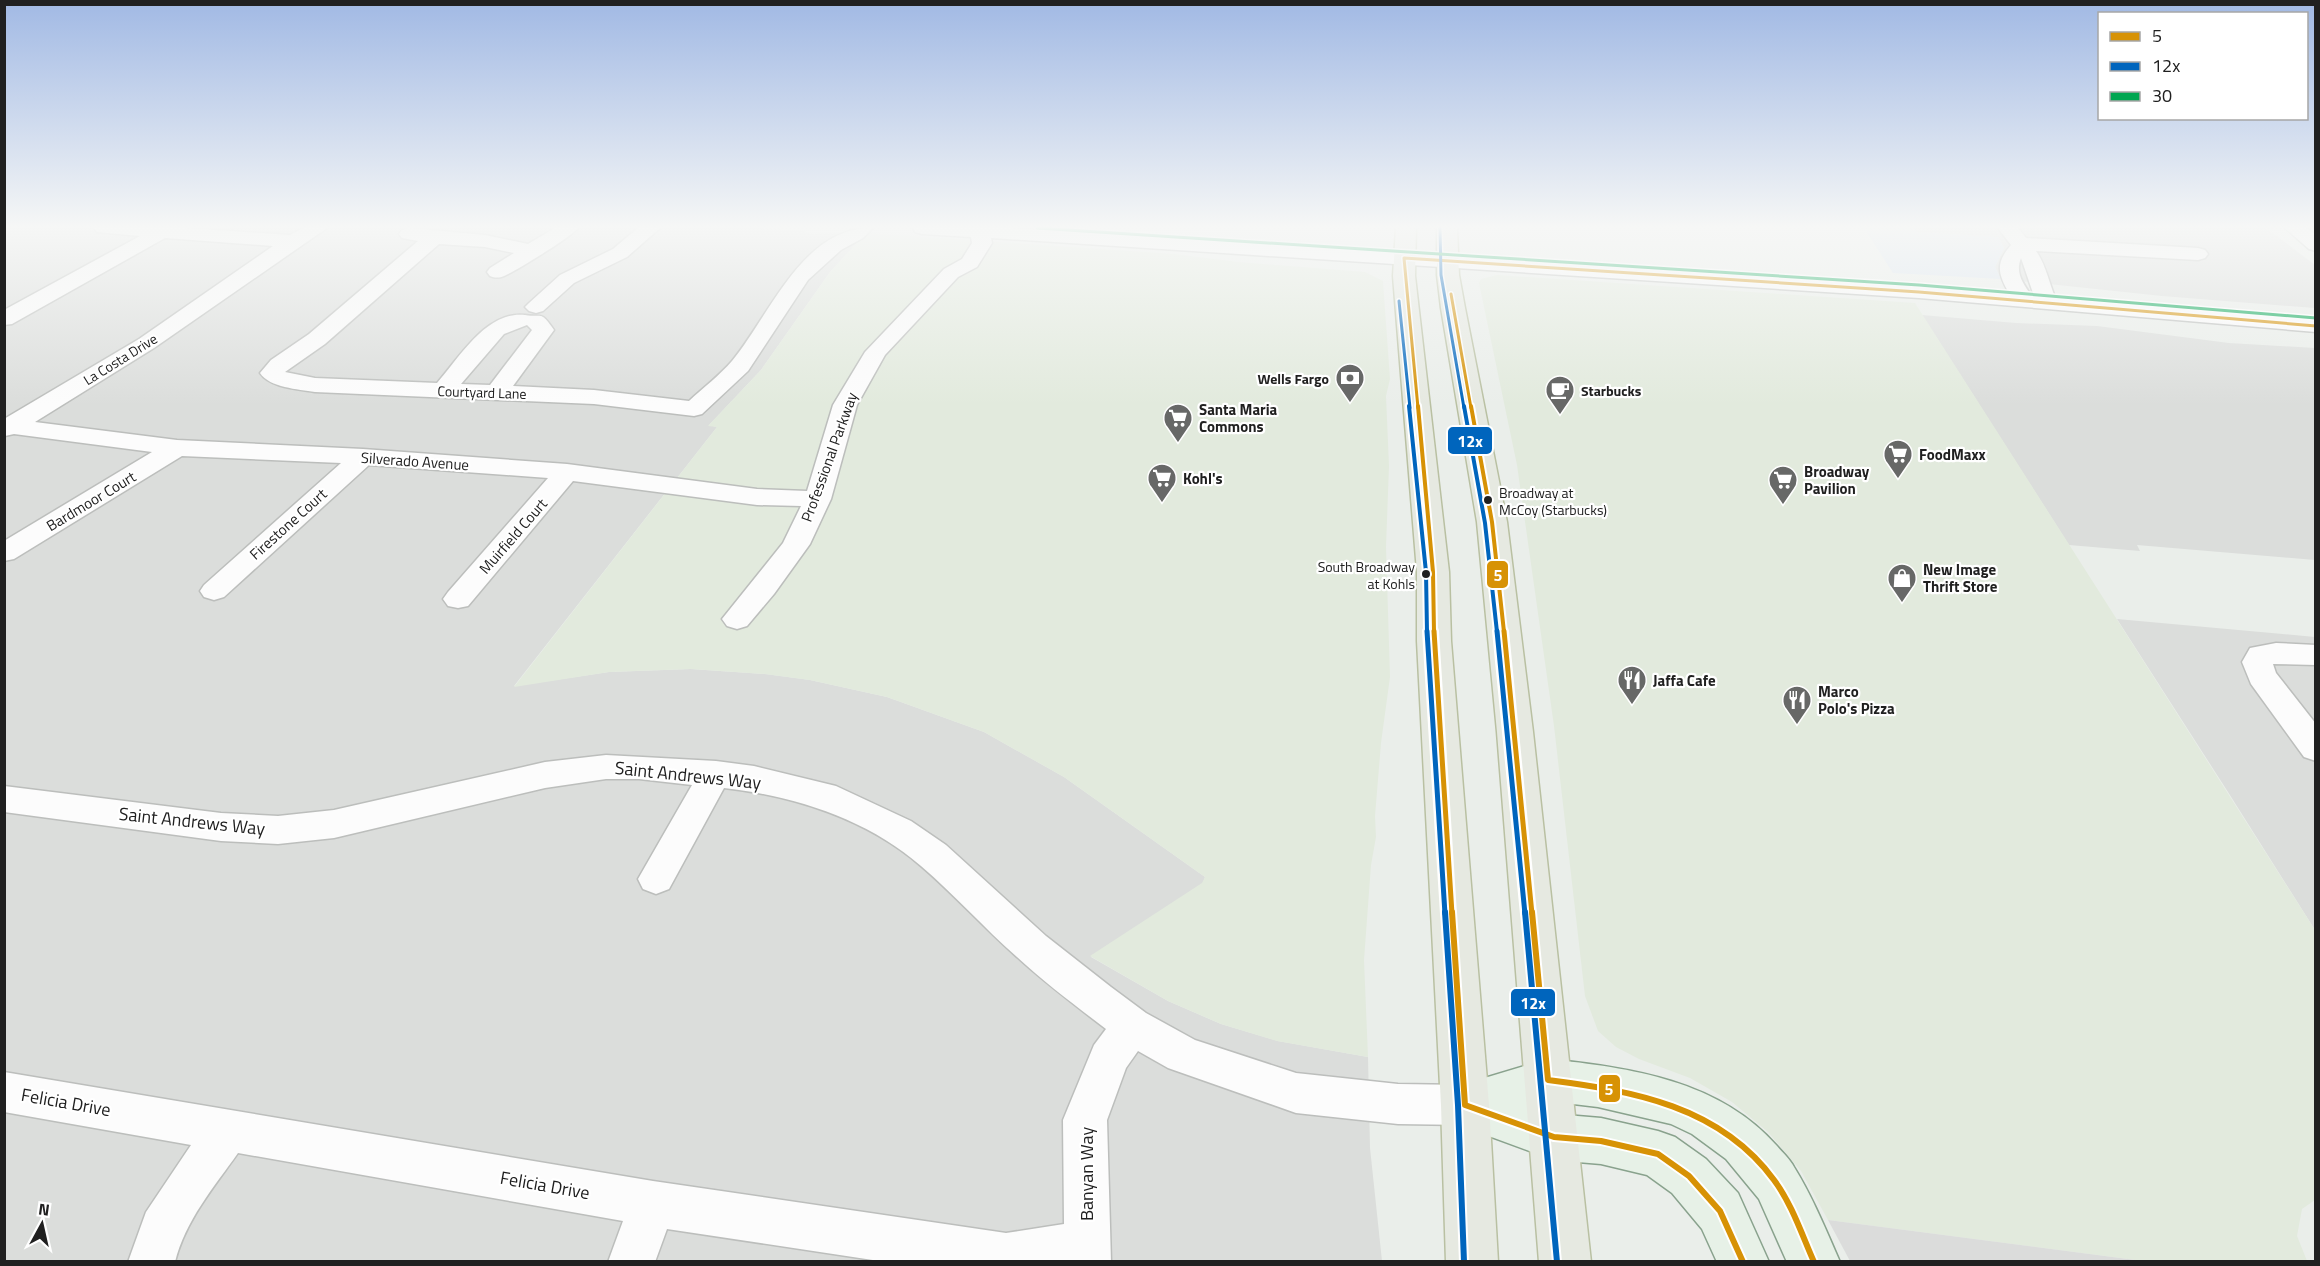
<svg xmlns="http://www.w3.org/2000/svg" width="2320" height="1266" viewBox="0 0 2320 1266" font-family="'Titillium Web',sans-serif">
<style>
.residential{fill:#dbdddb}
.commercial{fill:#e2eadd}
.religious{fill:#dbdcdb}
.park{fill:#d9e4f0}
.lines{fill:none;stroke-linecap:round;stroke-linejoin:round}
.minor-casing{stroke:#bcbebc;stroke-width:3}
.major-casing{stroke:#89a28d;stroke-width:3}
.highway-casing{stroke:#b9c0a2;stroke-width:3}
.minor{fill:#fcfcfc;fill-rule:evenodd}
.major{fill:#e7f1e7;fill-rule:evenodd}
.highway{fill:#e6e9e1;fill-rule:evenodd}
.bus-1-far3-casing{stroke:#fff;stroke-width:6}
.bus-1-far2-casing{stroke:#fff;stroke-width:8}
.bus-1-far1-casing{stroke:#fff;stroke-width:10}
.bus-1-casing{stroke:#fff;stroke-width:10}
.bus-2-far3-casing{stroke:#fff;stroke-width:6}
.bus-2-far2-casing{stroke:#fff;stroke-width:8}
.bus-2-far1-casing{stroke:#fff;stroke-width:10}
.bus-2-casing{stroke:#fff;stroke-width:10}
.bus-3-casing{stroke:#fff;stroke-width:6}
.bus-1-far3{stroke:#d79205;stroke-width:3}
.bus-1-far2{stroke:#d79205;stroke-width:4}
.bus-1-far1{stroke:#d79205;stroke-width:5}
.bus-1{stroke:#d79205;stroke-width:6}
.bus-2-far3{stroke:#0065bd;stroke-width:3}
.bus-2-far2{stroke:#0065bd;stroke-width:4}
.bus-2-far1{stroke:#0065bd;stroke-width:5}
.bus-2{stroke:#0065bd;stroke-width:6}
.bus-3{stroke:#00a651;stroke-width:3}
.bus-dot{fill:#202020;stroke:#fff;stroke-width:2}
.labels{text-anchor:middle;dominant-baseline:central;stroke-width:4.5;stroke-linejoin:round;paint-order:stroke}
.far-street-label{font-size:14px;fill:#202020;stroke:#fff}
.far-poi-label{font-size:14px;font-weight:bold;fill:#202020;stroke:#fff;text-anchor:end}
.bus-label{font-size:14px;fill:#202020;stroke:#fff;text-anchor:start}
.poi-label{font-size:15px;font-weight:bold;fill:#202020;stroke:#fff;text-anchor:start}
.street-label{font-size:15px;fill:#202020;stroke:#fff}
.near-street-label{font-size:18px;fill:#202020;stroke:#fff}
.line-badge{stroke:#fff;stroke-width:2}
.badge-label{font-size:16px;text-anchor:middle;font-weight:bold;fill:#fff}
</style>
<rect width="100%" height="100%" fill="#eaeeea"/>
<g class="residential">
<path d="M 5,228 L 760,228 L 804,231 L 810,234 L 866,233 L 830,272 L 761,370 L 709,425 L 717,427 L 514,686 L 609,672 L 691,669 L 765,674 L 810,680 L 887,697 L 984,732 L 1064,777 L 1205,877 L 1203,883 L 1091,957 L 1168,1001 L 1221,1024 L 1278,1041 L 1368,1057 L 1370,1148 L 1382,1261 L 5,1262 Z"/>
<path d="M 1913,228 L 2266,228 L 2315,265 L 2315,308 L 2162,296 L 2001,279 L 1995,267 L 2004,248 L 1998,237 L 1916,232 Z"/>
<path d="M 1922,315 L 2016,323 L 2097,326 L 2229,343 L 2315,348 L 2315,560 L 2137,545 L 2140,551 L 2069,545 Z"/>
<path d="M 2117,619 L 2315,637 L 2315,930 L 2228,792 Z"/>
</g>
<g class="commercial">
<path d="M 866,233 L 1174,254 L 1238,262 L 1365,272 L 1383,281 L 1390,379 L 1386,396 L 1389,466 L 1386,547 L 1390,677 L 1381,743 L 1375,816 L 1376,837 L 1371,865 L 1364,960 L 1368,1057 L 1277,1041 L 1221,1024 L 1168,1001 L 1090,956 L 1202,883 L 1205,877 L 1064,777 L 984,732 L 887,697 L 810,680 L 765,674 L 691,669 L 609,672 L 514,687 L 717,427 L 708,426 L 761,370 L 830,272 Z"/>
<path d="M 1497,275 L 1915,303 L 2315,930 L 2315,1200 L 2302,1209 L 2297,1236 L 2307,1261 L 2143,1261 L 1828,1220 L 1801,1171 L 1768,1132 L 1732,1102 L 1690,1078 L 1639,1059 L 1616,1047 L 1598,1031 L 1585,996 L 1554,726 L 1517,465 L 1479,283 L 1481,279 Z"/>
</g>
<path class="religious" d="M 1828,1220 L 2143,1261 L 1850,1261 Z"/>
<path class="park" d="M 1864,228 L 1913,228 L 1917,232 L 1998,237 L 2004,248 L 1995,267 L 2001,279 L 1893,273 Z"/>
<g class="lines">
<g class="minor-casing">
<g id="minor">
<path d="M 94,228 L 185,228 L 290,235 L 303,228 L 327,228 L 154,348 L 35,422 L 177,440 L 363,449 L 567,464 L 757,489 L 807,491 L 833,405 L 865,352 L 944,269 L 962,259 L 972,243 L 971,237 L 922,234 L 915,232 L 913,228 L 1010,228 L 2009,293 C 1998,274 1995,263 2011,245 L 1998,228 L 2018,228 L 2026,238 L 2198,248 L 2205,250 L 2208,254 L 2205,258 L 2198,260 L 2036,251 C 2045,263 2049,282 2055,297 L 2316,319 L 2316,332 L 1919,298 L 991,238 L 992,243 L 977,267 L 958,277 L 885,355 L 857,405 L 831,499 L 810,544 L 774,594 L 747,626 L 737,629 L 727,626 L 722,619 L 783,543 L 801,506 L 757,505 L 573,481 L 468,606 L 458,608 L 448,606 L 443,599 L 448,592 L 548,478 L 369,465 L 224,597 L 214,600 L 204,597 L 200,591 L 204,585 L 341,463 L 182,456 L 14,559 L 4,561 L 4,541 L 152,452 L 14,434 L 5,436 L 4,419 L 139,339 L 273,246 L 165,238 L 12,324 L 4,325 L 4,310 L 140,236 L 97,232 ZM 2021,258 L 2034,296 L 2031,295 C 2023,283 2015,273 2021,258 Z"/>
<path d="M 409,228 L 485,235 L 528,244 L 555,228 L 578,228 C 571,237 516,271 504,276 C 499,278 495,278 490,276 L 487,272 L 490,268 L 514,253 L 485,247 L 439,244 L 325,344 L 285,372 L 315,378 L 437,383 C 459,358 487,310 525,315 C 543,318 540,310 554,330 L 513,386 L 594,390 L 689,401 C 703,388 720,375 732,361 C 770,315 803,226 873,228 L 863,238 L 841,250 L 808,280 L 748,371 L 702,414 L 694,416 L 594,404 L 315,392 C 298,389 270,388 260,373 L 271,360 L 309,334 L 418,241 L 402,238 L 399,234 L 402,230 ZM 527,325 L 532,330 L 490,385 L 461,384 L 504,334 Z"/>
<path d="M 638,228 L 660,228 L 627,257 L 574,283 L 543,311 L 536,313 L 529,311 L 525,307 L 529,303 L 560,275 L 613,249 Z"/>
<path d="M 2285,228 L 2306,228 L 2316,235 L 2316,251 L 2309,249 Z"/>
<path d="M 2276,643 L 2316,645 L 2316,665 L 2273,664 L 2276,673 L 2316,724 L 2316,761 L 2304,757 L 2251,684 L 2242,662 L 2250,648 Z"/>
<path d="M 606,755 L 716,761 L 754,766 L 836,786 L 911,821 L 946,845 L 1046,936 L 1111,987 L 1146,1013 L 1195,1040 L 1296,1073 L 1398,1084 L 1465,1085 L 1480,1091 L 1486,1105 L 1480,1119 L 1465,1125 L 1398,1124 L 1296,1113 L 1168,1068 L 1138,1051 L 1126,1068 L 1107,1120 L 1111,1262 L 886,1262 L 667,1229 L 655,1262 L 608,1262 L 623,1221 L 238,1153 C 214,1187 185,1221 175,1262 L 128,1262 L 146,1212 L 191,1145 L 4,1112 L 4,1072 L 653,1181 L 1006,1233 L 1064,1224 L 1063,1120 L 1094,1045 L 1106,1029 C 1076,1006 1045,983 1017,957 C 984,928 955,895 921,866 C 867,819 794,796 724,788 L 669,889 L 656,894 L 643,889 L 638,879 L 692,785 L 639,779 L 606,779 L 545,788 L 334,838 L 278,844 L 221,841 L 4,812 L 4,786 L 221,813 L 278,816 L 334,810 L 545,762 Z"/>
</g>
</g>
<g class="major-casing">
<path id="major" d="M 1548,1059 C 1631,1068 1719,1080 1777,1146 C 1782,1152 1790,1159 1794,1167 C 1812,1196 1826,1230 1840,1262 L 1787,1262 L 1759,1199 L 1726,1159 L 1692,1134 L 1671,1124 L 1598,1107 L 1548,1101 L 1532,1106 L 1554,1114 L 1601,1118 L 1658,1131 L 1675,1137 L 1706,1159 L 1738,1193 L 1769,1262 L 1717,1262 L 1702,1229 L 1672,1193 L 1647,1175 L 1601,1164 L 1554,1160 L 1448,1121 L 1441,1105 L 1448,1089 Z"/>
</g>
<g class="highway-casing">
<g id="highway">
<path d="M 1396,228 L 1416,228 L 1415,276 L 1449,572 L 1451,641 L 1489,1105 L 1498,1262 L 1446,1262 L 1441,1105 L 1417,641 L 1417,572 L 1393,276 Z"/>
<path d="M 1437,228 L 1457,228 L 1459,275 L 1465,308 L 1507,522 L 1533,732 L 1591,1262 L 1539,1262 L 1497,732 L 1477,522 L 1441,308 L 1437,275 Z"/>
</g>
</g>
<use href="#minor" class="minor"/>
<use href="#major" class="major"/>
<use href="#highway" class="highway"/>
<g class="bus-1-far3-casing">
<g id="bus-1-far3">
<path d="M 1451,294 L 1471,408"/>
<path d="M 1418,408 L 1404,258 L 1919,292 L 2316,326"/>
</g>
</g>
<g class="bus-1-far2-casing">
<g id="bus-1-far2">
<path d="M 1418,406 L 1433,572 L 1434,632"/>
<path d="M 1471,406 L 1492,522 L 1504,632"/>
</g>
</g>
<g class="bus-1-far1-casing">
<g id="bus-1-far1">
<path d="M 1434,631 L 1452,914"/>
<path d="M 1504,631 L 1532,914"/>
</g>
</g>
<g class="bus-1-casing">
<g id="bus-1">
<path d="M 1452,912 L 1465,1105 L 1554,1137 L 1601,1141 L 1658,1154 L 1689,1176 L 1720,1211 L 1743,1262"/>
<path d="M 1532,912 L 1548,1080 C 1633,1091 1720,1106 1774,1180 C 1792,1204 1802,1235 1814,1262"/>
</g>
</g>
<g class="bus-2-far3-casing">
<g id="bus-2-far3">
<path d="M 1440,228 L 1441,275 L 1464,408"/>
<path d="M 1399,301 L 1410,408"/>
</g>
</g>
<g class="bus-2-far2-casing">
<g id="bus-2-far2">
<path d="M 1409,406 L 1426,572 L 1427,632"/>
<path d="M 1464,406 L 1485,523 L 1497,632"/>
</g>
</g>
<g class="bus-2-far1-casing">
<g id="bus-2-far1">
<path d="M 1427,631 L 1445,914"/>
<path d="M 1497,631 L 1525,914"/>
</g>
</g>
<g class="bus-2-casing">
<g id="bus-2">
<path d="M 1445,912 L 1458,1105 L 1464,1262"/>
<path d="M 1525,912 L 1557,1262"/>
</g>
</g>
<g class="bus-3-casing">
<path id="bus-3" d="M 1037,228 L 1919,285 L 2316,318"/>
</g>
<use href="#bus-1-far3" class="bus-1-far3"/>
<use href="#bus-1-far2" class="bus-1-far2"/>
<use href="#bus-1-far1" class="bus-1-far1"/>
<use href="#bus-1" class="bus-1"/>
<use href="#bus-2-far3" class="bus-2-far3"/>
<use href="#bus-2-far2" class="bus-2-far2"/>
<use href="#bus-2-far1" class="bus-2-far1"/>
<use href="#bus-2" class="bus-2"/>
<use href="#bus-3" class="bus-3"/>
</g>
<linearGradient id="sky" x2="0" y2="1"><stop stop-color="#a1b9e4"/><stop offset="0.56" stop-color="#f6f7f6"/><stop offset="1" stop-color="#f6f7f6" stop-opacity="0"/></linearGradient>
<rect width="2320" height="405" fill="url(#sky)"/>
<defs>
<g id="bank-pin" transform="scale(1.5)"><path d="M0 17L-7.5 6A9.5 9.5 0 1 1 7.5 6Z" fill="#676867" stroke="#fff"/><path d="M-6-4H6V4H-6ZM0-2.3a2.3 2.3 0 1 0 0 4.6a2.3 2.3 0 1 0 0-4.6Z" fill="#fff"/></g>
<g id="cafe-pin" transform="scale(1.5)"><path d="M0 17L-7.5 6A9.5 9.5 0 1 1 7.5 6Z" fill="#676867" stroke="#fff"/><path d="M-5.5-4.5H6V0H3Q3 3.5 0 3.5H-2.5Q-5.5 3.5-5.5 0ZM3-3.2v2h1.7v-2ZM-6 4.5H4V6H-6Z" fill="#fff"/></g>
<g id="supermarket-pin" transform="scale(1.5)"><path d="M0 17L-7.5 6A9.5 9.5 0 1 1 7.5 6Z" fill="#676867" stroke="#fff"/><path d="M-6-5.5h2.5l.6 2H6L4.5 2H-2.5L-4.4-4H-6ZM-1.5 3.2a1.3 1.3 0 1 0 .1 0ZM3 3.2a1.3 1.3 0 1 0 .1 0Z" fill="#fff"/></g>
<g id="shop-pin" transform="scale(1.5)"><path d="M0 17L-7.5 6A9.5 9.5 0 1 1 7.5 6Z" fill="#676867" stroke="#fff"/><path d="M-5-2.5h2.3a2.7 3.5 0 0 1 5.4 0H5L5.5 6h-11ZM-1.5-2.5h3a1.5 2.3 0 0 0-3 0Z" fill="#fff"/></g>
<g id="restaurant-pin" transform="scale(1.5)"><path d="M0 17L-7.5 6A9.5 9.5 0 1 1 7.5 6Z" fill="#676867" stroke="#fff"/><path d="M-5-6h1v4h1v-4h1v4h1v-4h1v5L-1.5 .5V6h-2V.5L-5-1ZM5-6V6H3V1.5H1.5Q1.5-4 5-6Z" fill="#fff"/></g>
</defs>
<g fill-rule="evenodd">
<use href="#bank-pin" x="1350" y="378"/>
<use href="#cafe-pin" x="1560" y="390"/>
<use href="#supermarket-pin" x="1178" y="418"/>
<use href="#supermarket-pin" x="1898" y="454"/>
<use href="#supermarket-pin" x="1162" y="478"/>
<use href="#supermarket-pin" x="1783" y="480"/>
<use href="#shop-pin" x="1902" y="578"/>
<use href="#restaurant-pin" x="1632" y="680"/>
<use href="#restaurant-pin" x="1797" y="700"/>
</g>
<g class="bus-dot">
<circle cx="1488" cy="500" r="5"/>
<circle cx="1426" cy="574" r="5"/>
</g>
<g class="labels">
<g class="far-street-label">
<text transform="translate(120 359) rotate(-32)">La Costa Drive</text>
<text transform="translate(482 392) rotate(2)">Courtyard Lane</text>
</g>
<g class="far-poi-label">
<text x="1329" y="378">Wells Fargo</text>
<text x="1581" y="390" text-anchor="start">Starbucks</text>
</g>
<g class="bus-label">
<text x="1499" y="492">Broadway at<tspan x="1499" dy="17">McCoy (Starbucks)</tspan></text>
<text x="1415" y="566" text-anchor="end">South Broadway<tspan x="1415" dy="17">at Kohls</tspan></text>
</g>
<g class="poi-label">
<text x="1199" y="409">Santa Maria<tspan x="1199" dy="17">Commons</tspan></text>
<text x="1919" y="454">FoodMaxx</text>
<text x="1804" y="471">Broadway<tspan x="1804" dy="17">Pavilion</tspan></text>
<text x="1183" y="478">Kohl's</text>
<text x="1923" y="569">New Image<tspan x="1923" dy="17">Thrift Store</tspan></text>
<text x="1653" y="680">Jaffa Cafe</text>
<text x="1818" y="691">Marco<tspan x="1818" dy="17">Polo's Pizza</tspan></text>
</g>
<g class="street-label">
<text transform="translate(829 457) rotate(-70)">Professional Parkway</text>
<text transform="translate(415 461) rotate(4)">Silverado Avenue</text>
<text transform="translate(91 501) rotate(-31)">Bardmoor Court</text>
<text transform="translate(288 524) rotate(-42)">Firestone Court</text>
<text transform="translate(513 536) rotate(-49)">Muirfield Court</text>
</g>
<g class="near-street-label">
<text transform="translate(688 775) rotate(6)">Saint Andrews Way</text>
<text transform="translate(192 821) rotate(6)">Saint Andrews Way</text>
<text transform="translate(66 1102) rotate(10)">Felicia Drive</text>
<text transform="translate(1086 1174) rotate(-90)">Banyan Way</text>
<text transform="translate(545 1185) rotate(10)">Felicia Drive</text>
</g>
</g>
<g class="line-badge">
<rect x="1447" y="426" width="46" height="29" rx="6" fill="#0065bd"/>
<rect x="1486" y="560" width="23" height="29" rx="6" fill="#d79205"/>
<rect x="1510" y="988" width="46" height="29" rx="6" fill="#0065bd"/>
<rect x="1598" y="1074" width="23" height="29" rx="6" fill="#d79205"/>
</g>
<g class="badge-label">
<text x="1470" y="447">12x</text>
<text x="1498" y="581">5</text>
<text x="1533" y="1009">12x</text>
<text x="1609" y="1095">5</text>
</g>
<rect width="2320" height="1266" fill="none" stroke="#202020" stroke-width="12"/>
<rect x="2098" y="12" width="210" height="108" fill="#ffffff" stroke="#a6a6a6" stroke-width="1.5"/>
<rect x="2110" y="32" width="30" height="9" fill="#d79205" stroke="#a6a6a6" stroke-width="1.5"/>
<text x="2152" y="42" font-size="18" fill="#202020">5</text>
<rect x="2110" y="62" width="30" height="9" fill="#0065bd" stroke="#a6a6a6" stroke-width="1.5"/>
<text x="2152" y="72" font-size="18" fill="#202020">12x</text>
<rect x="2110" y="92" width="30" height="9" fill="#00a651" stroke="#a6a6a6" stroke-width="1.5"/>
<text x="2152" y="102" font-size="18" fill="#202020">30</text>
<g transform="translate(42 1224) rotate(8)" stroke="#ffffff" stroke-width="4.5" paint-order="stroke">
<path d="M0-4.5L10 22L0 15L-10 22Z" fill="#202020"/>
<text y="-9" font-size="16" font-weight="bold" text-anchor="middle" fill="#202020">N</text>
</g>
</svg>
